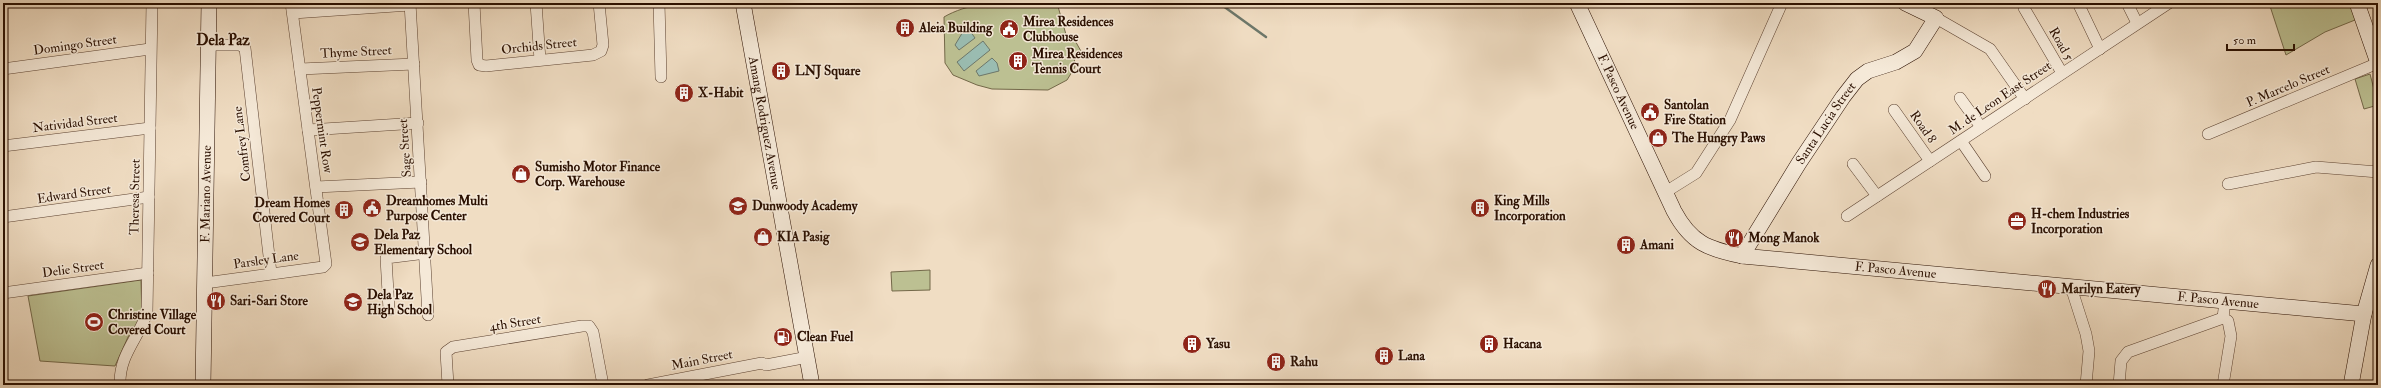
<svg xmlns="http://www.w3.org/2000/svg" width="2381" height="388" viewBox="0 0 2381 388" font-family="'IM FELL Double Pica',serif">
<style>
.green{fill:#bcc092;stroke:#736849}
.water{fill:#9abcb1;stroke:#6d776a}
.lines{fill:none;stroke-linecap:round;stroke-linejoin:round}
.stream{stroke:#6d776a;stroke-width:2.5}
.street-casing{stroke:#5c4231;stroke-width:12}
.secondary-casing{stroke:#2a0f00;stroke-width:16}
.street{stroke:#f5e9d8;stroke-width:11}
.secondary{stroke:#f5e9d8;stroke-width:15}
.labels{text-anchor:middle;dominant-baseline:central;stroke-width:3;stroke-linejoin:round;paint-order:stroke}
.poi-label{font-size:13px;font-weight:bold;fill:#2a0f00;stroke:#f5e9d8;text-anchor:start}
.street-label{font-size:13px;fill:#2a0f00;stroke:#f5e9d8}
.quarter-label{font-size:15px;font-weight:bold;fill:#2a0f00;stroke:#f5e9d8}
</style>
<rect width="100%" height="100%" fill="#f0ddc3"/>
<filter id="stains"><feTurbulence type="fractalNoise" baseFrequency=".005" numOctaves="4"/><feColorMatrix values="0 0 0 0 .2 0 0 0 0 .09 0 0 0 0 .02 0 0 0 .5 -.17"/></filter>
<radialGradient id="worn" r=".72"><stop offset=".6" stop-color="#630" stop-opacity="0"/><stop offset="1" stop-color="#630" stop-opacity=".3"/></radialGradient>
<g class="green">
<path d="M 1007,3 L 1057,3 L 1067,38 L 1073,37 L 1082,53 L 1074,55 L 1075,67 L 1067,80 L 1048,90 L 992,89 L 977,85 L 953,75 L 945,63 L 944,17 C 954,11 971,5 983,5 C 993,5 997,8 1007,3 Z"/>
<path d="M 2269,3 L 2354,3 L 2360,18 L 2325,32 L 2286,55 Z"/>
<path d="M 2370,74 L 2378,105 L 2364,109 L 2355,79 Z"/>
<path d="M 930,270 L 930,290 L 892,291 L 891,272 Z"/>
<path d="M 141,280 L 142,318 L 128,337 L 115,366 L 40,361 L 28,296 Z"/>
</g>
<g class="water">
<path d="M 966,25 L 975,38 L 959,50 L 955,45 L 964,30 L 962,27 Z"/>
<path d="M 983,41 L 990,50 L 964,71 L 957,62 Z"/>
<path d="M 992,58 L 997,63 L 999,71 L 979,76 L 976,71 Z"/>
</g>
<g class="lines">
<path class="stream" d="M 1219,3 L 1266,37"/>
<g class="street-casing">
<g id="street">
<path d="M 410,3 L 428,315"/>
<path d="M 474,3 L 477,60 L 479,65 L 486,66 L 593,55 L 601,51 L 603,45 L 599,3"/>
<path d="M 536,3 L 540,60"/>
<path d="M 659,3 L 661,77"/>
<path d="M 2078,3 L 2100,49"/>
<path d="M 2127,3 L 2137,23"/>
<path d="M 2024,8 L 2062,73"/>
<path d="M 293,13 L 410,5"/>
<path d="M 1936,18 L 1990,49 L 2025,99"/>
<path d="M 208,45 L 240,45 L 245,48 L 271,273"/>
<path d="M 3,69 L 150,49"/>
<path d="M 300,69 L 414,64"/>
<path d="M 1960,98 L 1981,127"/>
<path d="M 1894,110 L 1930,161"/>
<path d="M 308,130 L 418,123"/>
<path d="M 2208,134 L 2378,63"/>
<path d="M 1961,141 L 1985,176"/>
<path d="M 3,146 L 150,128"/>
<path d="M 1853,164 L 1877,196"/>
<path d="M 2228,184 L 2316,167 L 2378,172"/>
<path d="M 316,187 L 421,182"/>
<path d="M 1664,193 L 1696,173 L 1730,120 L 1782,3"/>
<path d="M 1847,216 L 2169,3"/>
<path d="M 3,217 L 149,197"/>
<path d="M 205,283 L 323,267 L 326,264 L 291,3"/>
<path d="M 2071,287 L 2086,334 L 2089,351 L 2086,385"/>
<path d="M 3,293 L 148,273"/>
<path d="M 389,310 L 386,258 L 426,253"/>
<path d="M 120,385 C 119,355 138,339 147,313 L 152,3"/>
<path d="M 448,385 L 446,352 L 453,347 L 582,326 L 589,326 L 593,332 L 603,385"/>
<path d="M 648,385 L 762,363 L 766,365 L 808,357"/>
<path d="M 2119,385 L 2121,361 L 2128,352 L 2223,318"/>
<path d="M 2223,385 L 2231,336 L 2228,321 L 2223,318 L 2225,301"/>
</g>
</g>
<g class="secondary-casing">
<g id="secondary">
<path id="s1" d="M 743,3 L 812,385"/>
<path id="s2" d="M 1577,3 L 1674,211 C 1691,243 1708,249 1742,256 L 2364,314"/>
<path d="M 2357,3 L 2378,63"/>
<path id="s3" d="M 1742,256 L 1799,163 L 1843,97 L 1857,79 L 1868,71 L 1896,62 L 1915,51 L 1936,18 L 1905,3"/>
<path id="s4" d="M 203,385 L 209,3"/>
<path d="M 2351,385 L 2364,314 L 2378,265"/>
</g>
</g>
<use href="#street" class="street"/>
<use href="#secondary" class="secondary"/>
</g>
<defs>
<g id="building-disc" transform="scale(1)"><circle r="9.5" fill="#8f2418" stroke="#f5e9d8"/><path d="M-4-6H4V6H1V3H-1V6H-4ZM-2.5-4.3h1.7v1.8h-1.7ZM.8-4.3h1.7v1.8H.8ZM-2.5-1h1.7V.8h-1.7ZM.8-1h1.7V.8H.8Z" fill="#fff"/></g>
<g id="civic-disc" transform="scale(1)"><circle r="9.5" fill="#8f2418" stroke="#f5e9d8"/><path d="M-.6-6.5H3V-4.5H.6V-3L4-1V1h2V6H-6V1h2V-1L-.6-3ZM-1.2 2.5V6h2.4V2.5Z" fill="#fff"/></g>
<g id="shop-disc" transform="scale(1)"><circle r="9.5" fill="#8f2418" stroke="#f5e9d8"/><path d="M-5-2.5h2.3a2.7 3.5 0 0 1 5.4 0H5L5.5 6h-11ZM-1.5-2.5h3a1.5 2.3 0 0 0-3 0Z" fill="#fff"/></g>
<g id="school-disc" transform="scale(1)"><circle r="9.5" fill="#8f2418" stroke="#f5e9d8"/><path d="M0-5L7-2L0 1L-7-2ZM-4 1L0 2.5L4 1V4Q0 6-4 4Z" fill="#fff"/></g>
<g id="office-disc" transform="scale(1)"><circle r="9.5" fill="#8f2418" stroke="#f5e9d8"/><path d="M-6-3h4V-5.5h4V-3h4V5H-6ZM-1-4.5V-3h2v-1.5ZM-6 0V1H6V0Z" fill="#fff"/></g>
<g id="restaurant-disc" transform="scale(1)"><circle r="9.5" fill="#8f2418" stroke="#f5e9d8"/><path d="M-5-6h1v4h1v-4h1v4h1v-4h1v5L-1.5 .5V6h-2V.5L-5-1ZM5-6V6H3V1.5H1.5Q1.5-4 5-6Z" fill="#fff"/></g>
<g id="stadium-disc" transform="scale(1)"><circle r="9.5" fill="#8f2418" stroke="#f5e9d8"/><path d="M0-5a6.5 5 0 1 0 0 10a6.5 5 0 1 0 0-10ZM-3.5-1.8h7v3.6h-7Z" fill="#fff"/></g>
<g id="fuel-disc" transform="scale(1)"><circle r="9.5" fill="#8f2418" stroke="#f5e9d8"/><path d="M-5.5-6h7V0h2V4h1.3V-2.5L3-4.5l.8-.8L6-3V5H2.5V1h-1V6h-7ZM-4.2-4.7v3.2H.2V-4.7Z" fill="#fff"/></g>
</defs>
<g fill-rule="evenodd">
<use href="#building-disc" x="905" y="28"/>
<use href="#civic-disc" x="1009" y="29"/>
<use href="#building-disc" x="1018" y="61"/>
<use href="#building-disc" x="781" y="71"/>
<use href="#building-disc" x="684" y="93"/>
<use href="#civic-disc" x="1650" y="112"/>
<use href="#shop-disc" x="1658" y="138"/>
<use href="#shop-disc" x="521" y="174"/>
<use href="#school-disc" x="738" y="206"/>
<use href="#civic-disc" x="372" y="208"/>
<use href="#building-disc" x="1480" y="208"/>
<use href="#building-disc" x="344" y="210"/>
<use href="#office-disc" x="2017" y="221"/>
<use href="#shop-disc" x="763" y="237"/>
<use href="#restaurant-disc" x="1734" y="238"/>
<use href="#school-disc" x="360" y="242"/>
<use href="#building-disc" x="1626" y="245"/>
<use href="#restaurant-disc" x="2047" y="289"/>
<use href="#restaurant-disc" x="216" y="301"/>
<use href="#school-disc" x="353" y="302"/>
<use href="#stadium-disc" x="94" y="322"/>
<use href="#fuel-disc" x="783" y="337"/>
<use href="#building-disc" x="1192" y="344"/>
<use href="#building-disc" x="1489" y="344"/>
<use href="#building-disc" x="1384" y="356"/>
<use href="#building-disc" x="1276" y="362"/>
</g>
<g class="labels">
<g class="poi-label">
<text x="1023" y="22">Mirea Residences<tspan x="1023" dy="15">Clubhouse</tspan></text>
<text x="919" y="28">Aleia Building</text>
<text x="1032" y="54">Mirea Residences<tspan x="1032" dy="15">Tennis Court</tspan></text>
<text x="795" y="71">LNJ Square</text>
<text x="698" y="93">X-Habit</text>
<text x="1664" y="105">Santolan<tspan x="1664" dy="15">Fire Station</tspan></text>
<text x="1672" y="138">The Hungry Paws</text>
<text x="535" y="167">Sumisho Motor Finance<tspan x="535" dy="15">Corp. Warehouse</tspan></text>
<text x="386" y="201">Dreamhomes Multi<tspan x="386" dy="15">Purpose Center</tspan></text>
<text x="1494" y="201">King Mills<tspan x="1494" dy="15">Incorporation</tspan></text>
<text x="330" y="203" text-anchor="end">Dream Homes<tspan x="330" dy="15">Covered Court</tspan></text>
<text x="752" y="206">Dunwoody Academy</text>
<text x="2031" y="214">H-chem Industries<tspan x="2031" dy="15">Incorporation</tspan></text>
<text x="374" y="235">Dela Paz<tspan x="374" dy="15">Elementary School</tspan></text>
<text x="777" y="237">KIA Pasig</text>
<text x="1748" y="238">Mong Manok</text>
<text x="1640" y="245">Amani</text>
<text x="2061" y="289">Marilyn Eatery</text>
<text x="367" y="295">Dela Paz<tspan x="367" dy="15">High School</tspan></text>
<text x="230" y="301">Sari-Sari Store</text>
<text x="108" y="315">Christine Village<tspan x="108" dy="15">Covered Court</tspan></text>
<text x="797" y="337">Clean Fuel</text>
<text x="1206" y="344">Yasu</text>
<text x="1503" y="344">Hacana</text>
<text x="1398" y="356">Lana</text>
<text x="1290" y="362">Rahu</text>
</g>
<g class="street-label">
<text transform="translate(2061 44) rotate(60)">Road 5</text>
<text transform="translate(75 45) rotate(-8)">Domingo Street</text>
<text transform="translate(539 46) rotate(-6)">Orchids Street</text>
<text transform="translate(356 52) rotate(-3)">Thyme Street</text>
<text transform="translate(2288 86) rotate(-23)">P. Marcelo Street</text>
<text stroke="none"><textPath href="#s2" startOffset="98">F. Pasco Avenue</textPath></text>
<text transform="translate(2000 98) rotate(-34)">M. de Leon East Street</text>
<text transform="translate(75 123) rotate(-7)">Natividad Street</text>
<text stroke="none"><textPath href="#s1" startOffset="122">Amang Rodriguez Avenue</textPath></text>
<text stroke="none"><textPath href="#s3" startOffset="157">Santa Lucia Street</textPath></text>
<text transform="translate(1923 127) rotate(55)">Road 8</text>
<text transform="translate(322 130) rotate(82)">Peppermint Row</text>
<text transform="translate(242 144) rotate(-97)">Comfrey Lane</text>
<text transform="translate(405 148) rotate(-94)">Sage Street</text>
<text transform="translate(74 194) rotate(-8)">Edward Street</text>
<text stroke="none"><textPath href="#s4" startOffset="191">F. Mariano Avenue</textPath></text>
<text transform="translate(135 197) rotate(-89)">Theresa Street</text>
<text transform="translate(266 260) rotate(-8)">Parsley Lane</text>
<text transform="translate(73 269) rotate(-8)">Delie Street</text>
<text stroke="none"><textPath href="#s2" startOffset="469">F. Pasco Avenue</textPath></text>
<text stroke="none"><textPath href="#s2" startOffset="793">F. Pasco Avenue</textPath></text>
<text transform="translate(515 323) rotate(-9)">4th Street</text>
<text transform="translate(702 360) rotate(-11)">Main Street</text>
</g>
<g class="quarter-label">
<text x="223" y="40">Dela Paz</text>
</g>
</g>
<rect width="2381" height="388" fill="none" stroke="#f0ddc3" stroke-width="16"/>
<rect x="4" y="4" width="2373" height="380" fill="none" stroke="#2a0f00" stroke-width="2"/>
<rect x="8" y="8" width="2365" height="372" fill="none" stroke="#2a0f00"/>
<path d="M2227 44v6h67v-6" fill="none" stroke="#2a0f00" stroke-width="2"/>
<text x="2233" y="44" font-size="12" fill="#2a0f00" stroke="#f5e9d8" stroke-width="3" paint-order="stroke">50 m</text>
<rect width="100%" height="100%" filter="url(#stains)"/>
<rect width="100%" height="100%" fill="url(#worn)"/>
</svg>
